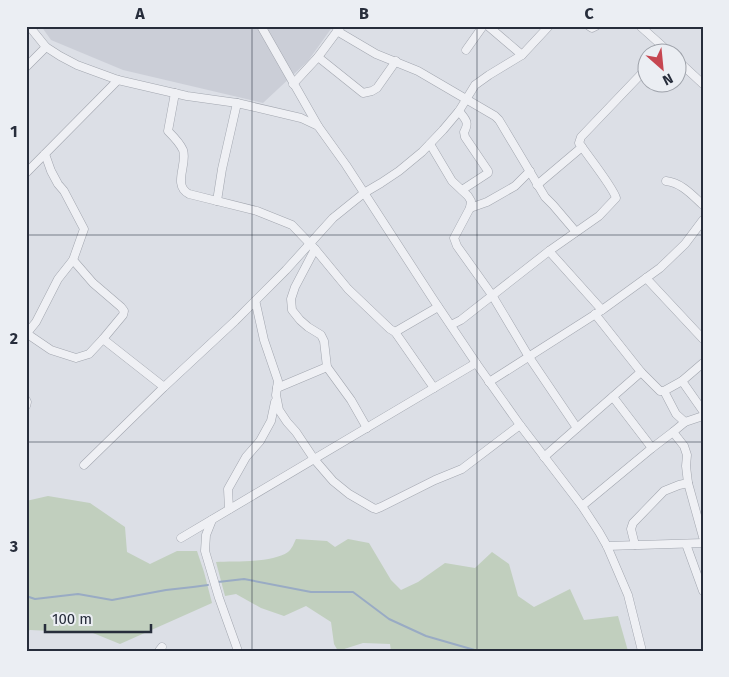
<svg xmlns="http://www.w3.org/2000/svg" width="729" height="677" viewBox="0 0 729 677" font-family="'Fira Sans',sans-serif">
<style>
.built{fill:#cbced7}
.green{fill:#c1cfbe}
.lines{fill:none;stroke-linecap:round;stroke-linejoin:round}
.stream{stroke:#99abc4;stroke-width:2}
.minor-casing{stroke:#a2a6af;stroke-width:9}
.minor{stroke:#eff0f4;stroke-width:8}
.grid{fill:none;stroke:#272d3b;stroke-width:1;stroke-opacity:0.55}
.neatline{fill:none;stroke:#272d3b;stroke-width:2}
.grid-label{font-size:16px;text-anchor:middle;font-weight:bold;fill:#272d3b}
</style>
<rect width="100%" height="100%" fill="#dcdfe6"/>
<path class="built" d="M 41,26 L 333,26 L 308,61 L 263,103 L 123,70 L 51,40 Z"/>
<g class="green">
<path d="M 48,496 L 90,503 L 125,527 L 127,552 L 150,564 L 177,551 L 197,551 L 204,572 L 212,603 L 120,644 L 93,633 L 30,630 L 26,632 L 26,501 Z"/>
<path d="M 296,539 L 327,541 L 335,547 L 348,539 L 369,543 L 391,580 L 401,590 L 418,582 L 445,563 L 475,568 L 492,552 L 509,564 L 518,596 L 534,607 L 570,589 L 584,620 L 618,616 L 628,651 L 391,651 L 390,644 L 363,643 L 338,651 L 334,644 L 331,622 L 306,606 L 284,616 L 261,608 L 236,594 L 225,596 L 216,562 C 235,561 272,563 288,552 C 292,549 294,543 296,539 Z"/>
</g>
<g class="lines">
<g class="stream">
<path d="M 218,582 L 244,579 L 311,592 L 353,592 L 389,619 L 426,636 L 478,651"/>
<path d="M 26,596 L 35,599 L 78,594 L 112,600 L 166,590 L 193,587 L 208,585"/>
</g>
<g class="minor-casing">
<g id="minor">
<path d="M 29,26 L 46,47 L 60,56 L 77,65 L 118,80 L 187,96 L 237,103 L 301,118 L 318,126 L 346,165 L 433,299 L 476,363 L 520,425 L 582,506 L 599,532 L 607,546 L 628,595 L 642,651"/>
<path d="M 261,26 L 318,126"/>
<path d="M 488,26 L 522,55"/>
<path d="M 589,26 L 592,28 L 596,26"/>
<path d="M 640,26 L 669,52"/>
<path d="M 337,31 L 376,54 L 418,71 L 495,116 L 499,120 L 545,197 L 553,205 L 576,232"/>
<path d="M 466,50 L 483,26"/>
<path d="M 318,57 L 363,93 L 372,91 L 377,88 L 396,61"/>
<path d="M 676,59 L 703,84"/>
<path d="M 26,67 L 46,47"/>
<path d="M 293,84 L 318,57 L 341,26"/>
<path d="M 175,93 L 168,131 C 174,137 180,143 183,150 C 188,164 172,185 189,194 L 257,211 L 292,225 L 315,249 L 348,289 L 390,329 L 395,332 L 438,307"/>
<path d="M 459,111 C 465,119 470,122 464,132 L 465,137 L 488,171 L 488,173 L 462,190"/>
<path d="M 430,144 L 452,181 L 468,196 L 471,201 L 470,208 L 454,238 L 457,246 L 492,295 L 529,357 L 577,428 L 544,457"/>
<path d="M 26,173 L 118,80"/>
<path d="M 666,181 C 682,183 692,195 703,205"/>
<path d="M 537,185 L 582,147"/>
<path d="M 217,201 L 222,169 L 237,103"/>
<path d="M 470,208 L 487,202 L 515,186 L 530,171"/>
<path d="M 315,249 L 295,287 L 291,299 L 292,310 L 300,320 L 308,327 L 321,335 L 324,341 L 327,367 L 351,400 L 367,428"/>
<path d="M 549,251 L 602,310"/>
<path d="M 646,278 L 703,339"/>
<path d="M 255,301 L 256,304 L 264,340 L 278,381 L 276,395 L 279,410 L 287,422 L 296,432 L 314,459 L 333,481 L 349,494 L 373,508 L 376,509 L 381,507 L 435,480 L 462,469 L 520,425"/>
<path d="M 595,314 L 641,372 L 660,391 L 664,391 L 682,381 L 703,363"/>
<path d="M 451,325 L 461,320 L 549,251 L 599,216 L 616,198 C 614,189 589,157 582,147 L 579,143 L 581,137 L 646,69"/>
<path d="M 395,332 L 434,388"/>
<path d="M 26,333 L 51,350 L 76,358 L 89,354 L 103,339 L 123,315 L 124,311 L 121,307 L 93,283 L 73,260"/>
<path d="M 27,333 L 36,322 L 58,279 L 73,260 L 84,229 L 64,191 L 58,184 L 51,171 L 45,154"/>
<path d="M 103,339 L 164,387"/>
<path d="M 682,381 L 703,411"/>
<path d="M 489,382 L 602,310 L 660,268 L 685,244 L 703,220"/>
<path d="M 277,388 L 327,367"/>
<path d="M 664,391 L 676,414 L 685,422 L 673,432 L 684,446 L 687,455 L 686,466 L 688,483 L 703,537"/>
<path d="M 613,397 L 652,448"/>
<path d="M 26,400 L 27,402 L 26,406"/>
<path d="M 685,422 L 703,416"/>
<path d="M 577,428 L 641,372"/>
<path d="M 84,465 L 164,387 L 235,321 L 286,270 L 333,218 L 364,193 L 381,183 L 399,171 L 422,152 L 443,130 L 459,111 L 475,85 L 489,75 L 522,55 L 549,26"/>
<path d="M 582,506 L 652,448 L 673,432"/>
<path d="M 229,509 L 228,489 L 246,457 L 260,441 L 271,421 L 275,402"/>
<path d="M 212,520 L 206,535 L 205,551 L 219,598 L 238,651"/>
<path d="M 181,538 L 476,363"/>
<path d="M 686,544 L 703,591"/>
<path d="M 635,545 L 631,529 L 633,523 L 664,491 L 679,485 L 688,483"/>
<path d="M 607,546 L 703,543"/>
<path d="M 159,651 L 162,647"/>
</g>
</g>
<use href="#minor" class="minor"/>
</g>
<path class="grid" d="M 252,26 L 252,651M 477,26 L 477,651M 26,235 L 703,235M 26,442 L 703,442"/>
<rect width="729" height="677" fill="none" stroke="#ebeef3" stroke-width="55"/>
<g transform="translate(662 68) rotate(153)"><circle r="24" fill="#ebeef3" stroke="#9da1a9"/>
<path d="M0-4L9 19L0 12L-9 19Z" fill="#c64651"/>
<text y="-8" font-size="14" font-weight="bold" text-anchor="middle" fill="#272d3b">N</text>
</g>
<path d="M45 624v8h106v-8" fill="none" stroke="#272d3b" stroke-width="2.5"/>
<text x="52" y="624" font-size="15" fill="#272d3b" stroke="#ebeef3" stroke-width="4" paint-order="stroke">100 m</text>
<rect x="28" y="28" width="674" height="622" class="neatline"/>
<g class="grid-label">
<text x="140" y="19">A</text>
<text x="364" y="19">B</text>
<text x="589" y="19">C</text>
<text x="14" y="137">1</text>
<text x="14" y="344">2</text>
<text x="14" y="552">3</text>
</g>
</svg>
